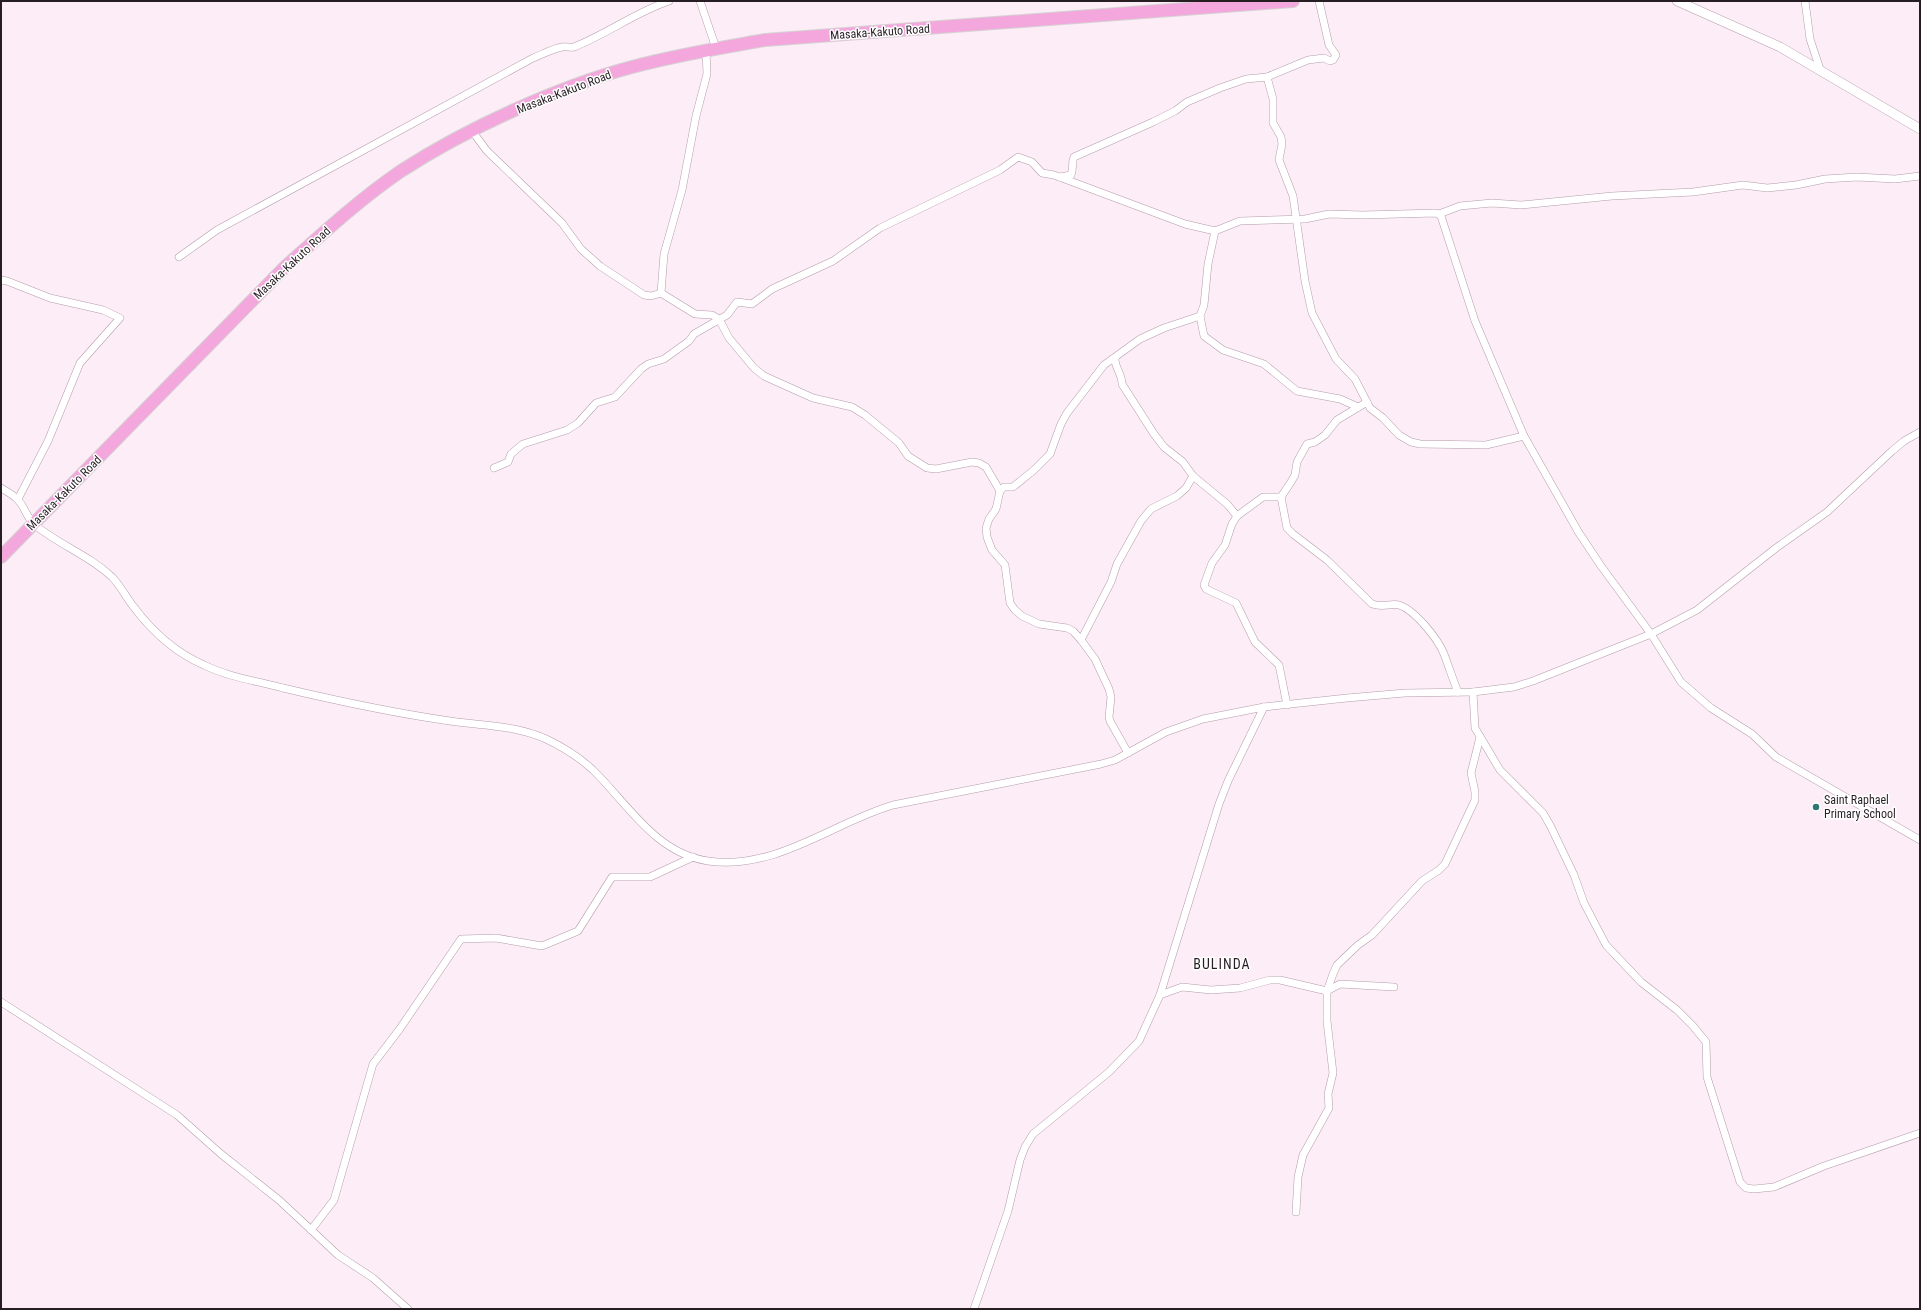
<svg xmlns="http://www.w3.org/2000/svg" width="1921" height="1310" viewBox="0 0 1921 1310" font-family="'Roboto Condensed',sans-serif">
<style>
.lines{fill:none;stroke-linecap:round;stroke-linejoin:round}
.minor-casing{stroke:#b49cab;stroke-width:8}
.tertiary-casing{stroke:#b49cab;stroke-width:10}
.trunk-casing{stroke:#d4d2d3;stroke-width:14}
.minor{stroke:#fff;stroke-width:7}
.tertiary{stroke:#fff;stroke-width:9}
.trunk{stroke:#f4a7dc;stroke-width:12}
.poi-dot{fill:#2e7773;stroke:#fff;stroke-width:1.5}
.labels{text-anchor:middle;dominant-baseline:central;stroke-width:3;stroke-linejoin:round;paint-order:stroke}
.street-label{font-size:12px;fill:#271e24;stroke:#fff}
.poi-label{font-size:12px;fill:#271e24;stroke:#fff;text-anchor:start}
.quarter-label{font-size:14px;letter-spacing:1px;fill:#271e24;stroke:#fff}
</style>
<rect width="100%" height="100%" fill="#fcedf6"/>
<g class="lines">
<g class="minor-casing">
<g id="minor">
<path d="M 700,1 L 716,48"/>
<path d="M 1805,1 L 1810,39 L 1821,72"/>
<path d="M 1267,77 L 1273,99 L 1273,123 L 1281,137 L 1282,144 L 1279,160 L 1293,196 L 1305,281 L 1312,313 L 1336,359 L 1355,379 L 1370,408 L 1383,418 L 1399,435 L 1411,442 L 1420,444 L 1486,445 L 1524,436"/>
<path d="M 472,131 L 487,151 L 562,223 L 581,249 L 600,266 L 644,295 L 651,296 L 661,293 L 695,314 L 712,315 L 719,319 L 729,338 L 754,368 L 764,376 L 813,398 L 852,407 L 865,415 L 899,443 L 908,456 L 927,468 L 936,469 L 972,462 L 979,463 L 986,467 L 1000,491"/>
<path d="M 1060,177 L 1071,175 C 1074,168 1071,163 1074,157 L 1153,122 L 1175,111 L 1187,102 L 1220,88 L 1246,79 L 1267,77 L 1308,60 L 1324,58 L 1330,61 L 1333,60 L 1336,55 L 1329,45 L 1319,1"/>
<path d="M 1439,214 L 1460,206 L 1492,203 L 1521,205 L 1612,196 L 1693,192 L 1743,185 L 1767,188 L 1796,185 L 1825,179 L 1857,177 L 1895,179 L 1920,176"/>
<path d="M 1215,231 L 1208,264 L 1204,305 L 1200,316 L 1204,336 L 1223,350 L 1264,364 L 1297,391 L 1340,399 L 1358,407"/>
<path d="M 179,257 L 217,230 L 533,58 C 543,54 552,49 562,47 C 566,46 570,48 574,47 C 607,34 636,12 669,1"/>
<path d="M 1,280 L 7,281 L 50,298 L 103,310 L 120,318 L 80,363 L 48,441 L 18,499"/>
<path d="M 661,293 L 664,254 L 682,190 L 696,116 L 707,74 L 706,50"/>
<path d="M 1115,359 C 1115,368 1122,374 1122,384 L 1154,434 L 1164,447 L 1183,462 L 1193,476 L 1227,504 L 1237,516"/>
<path d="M 1367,402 L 1337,420 L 1325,435 L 1315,442 L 1307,444 L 1297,462 L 1295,475 L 1291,482 L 1281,497 L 1287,528 L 1293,534 L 1327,560 L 1372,604 C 1384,608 1390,603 1399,605 C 1415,610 1438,639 1444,654 C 1449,667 1453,680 1458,692"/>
<path d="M 494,468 L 508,462 L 511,454 L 523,444 L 567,430 L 578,423 L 596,403 L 615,397 L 641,369 L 648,364 L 664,359 L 689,341 L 694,334 L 727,315 L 737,302 L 752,304 L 772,289 L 833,261 L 880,228 L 1000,170 L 1018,157 L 1032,162 L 1042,173 L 1054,175 L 1185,224 L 1215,231 L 1240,221 L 1305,219 L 1329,214 L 1363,215 L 1436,213 L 1441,216 L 1475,321 L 1524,436 L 1579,533 L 1601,566 L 1651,634 L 1681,682 L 1711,708 L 1752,734 L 1776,757 L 1920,840"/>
<path d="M 1,488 C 6,491 14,495 18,500 C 25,507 27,519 35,525 C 59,545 89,555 112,577 C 120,585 126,597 133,606 C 151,630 176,653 204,665 C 228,677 257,681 283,688 C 338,701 394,713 450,721 C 483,726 515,725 546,739 C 563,747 579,757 593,770 C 628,804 655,853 708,861 C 775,871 832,823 893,805 L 1101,764 L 1115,760 L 1166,732 L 1203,719 L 1264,707 L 1347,698 L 1405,693 L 1473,692 L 1514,687 L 1533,681 L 1651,634 L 1697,610 L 1776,548 L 1827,512 L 1892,451 L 1904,441 L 1920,432"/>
<path d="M 1281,497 L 1263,497 L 1237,516 L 1232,524 L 1225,545 L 1212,563 L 1204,585 L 1206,589 L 1236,603 L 1255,642 L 1279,665 L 1287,705"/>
<path d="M 1081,640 L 1111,582 L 1117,564 L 1141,521 L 1151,509 L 1177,496 L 1186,488 L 1193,476"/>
<path d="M 1473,692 L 1475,728 L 1500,770 L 1543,813 L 1550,825 L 1574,875 L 1584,903 L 1606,945 L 1641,982 L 1677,1010 L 1693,1026 L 1706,1042 L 1707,1077 L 1740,1182 L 1746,1188 L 1754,1189 L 1774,1187 L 1824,1166 L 1920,1133"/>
<path d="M 1128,753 L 1110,721 L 1109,717 L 1111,697 L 1109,689 L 1095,659 L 1081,640 L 1073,631 L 1067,628 L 1039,624 L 1022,616 L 1015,610 L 1010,603 L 1005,565 L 992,550 L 987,537 L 986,528 L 989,519 L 996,509 L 1000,491 L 1004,487 L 1013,487 L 1034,470 L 1050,454 L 1061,424 L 1067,413 L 1104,365 L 1140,339 L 1164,328 L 1200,316"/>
<path d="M 1160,995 L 1182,987 L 1211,990 L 1240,988 L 1270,980 L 1280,980 L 1327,991 L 1340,984 L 1394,987"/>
<path d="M 1,1002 L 177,1115 L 221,1154 L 279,1200 L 338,1255 L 373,1278 L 408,1309"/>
<path d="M 1296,1212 L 1298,1177 L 1303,1155 L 1329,1108 L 1328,1094 L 1333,1073 L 1327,1021 L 1327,991 L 1333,974 L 1337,965 L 1358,945 L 1372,935 L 1422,881 L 1439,870 L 1445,864 L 1475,800 L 1475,792 L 1471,773 L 1480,737"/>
<path d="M 311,1230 L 334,1200 L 373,1064 L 399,1030 L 461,939 L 496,938 L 542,946 L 578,931 L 612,877 L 650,877 L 693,857"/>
<path d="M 974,1309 L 1008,1211 L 1020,1160 L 1025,1147 L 1033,1134 L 1109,1072 L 1139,1041 L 1160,995 L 1219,804 L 1228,781 L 1264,707"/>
</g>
</g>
<g class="tertiary-casing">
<path id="tertiary" d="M 1677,1 L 1780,47 L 1920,129"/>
</g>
<g class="trunk-casing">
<path id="trunk" d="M 1,557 L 285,267 C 322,234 360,199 401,171 C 466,129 557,87 632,67 C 676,55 720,48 765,40 L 1293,1"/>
</g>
<use href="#minor" class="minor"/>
<use href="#tertiary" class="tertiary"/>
<use href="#trunk" class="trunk"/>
</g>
<circle class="poi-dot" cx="1816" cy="807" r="4"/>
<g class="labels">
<g class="street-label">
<text transform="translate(880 32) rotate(-4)">Masaka-Kakuto Road</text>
<text transform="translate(564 92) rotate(-21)">Masaka-Kakuto Road</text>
<text transform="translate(292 263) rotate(-43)">Masaka-Kakuto Road</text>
<text transform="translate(64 493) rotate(-45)">Masaka-Kakuto Road</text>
</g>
<g class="poi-label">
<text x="1824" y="800">Saint Raphael<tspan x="1824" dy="14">Primary School</tspan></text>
</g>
<g class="quarter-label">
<text x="1222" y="964">BULINDA</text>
</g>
</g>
<rect width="1921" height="1310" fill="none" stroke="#271e24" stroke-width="4"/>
</svg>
